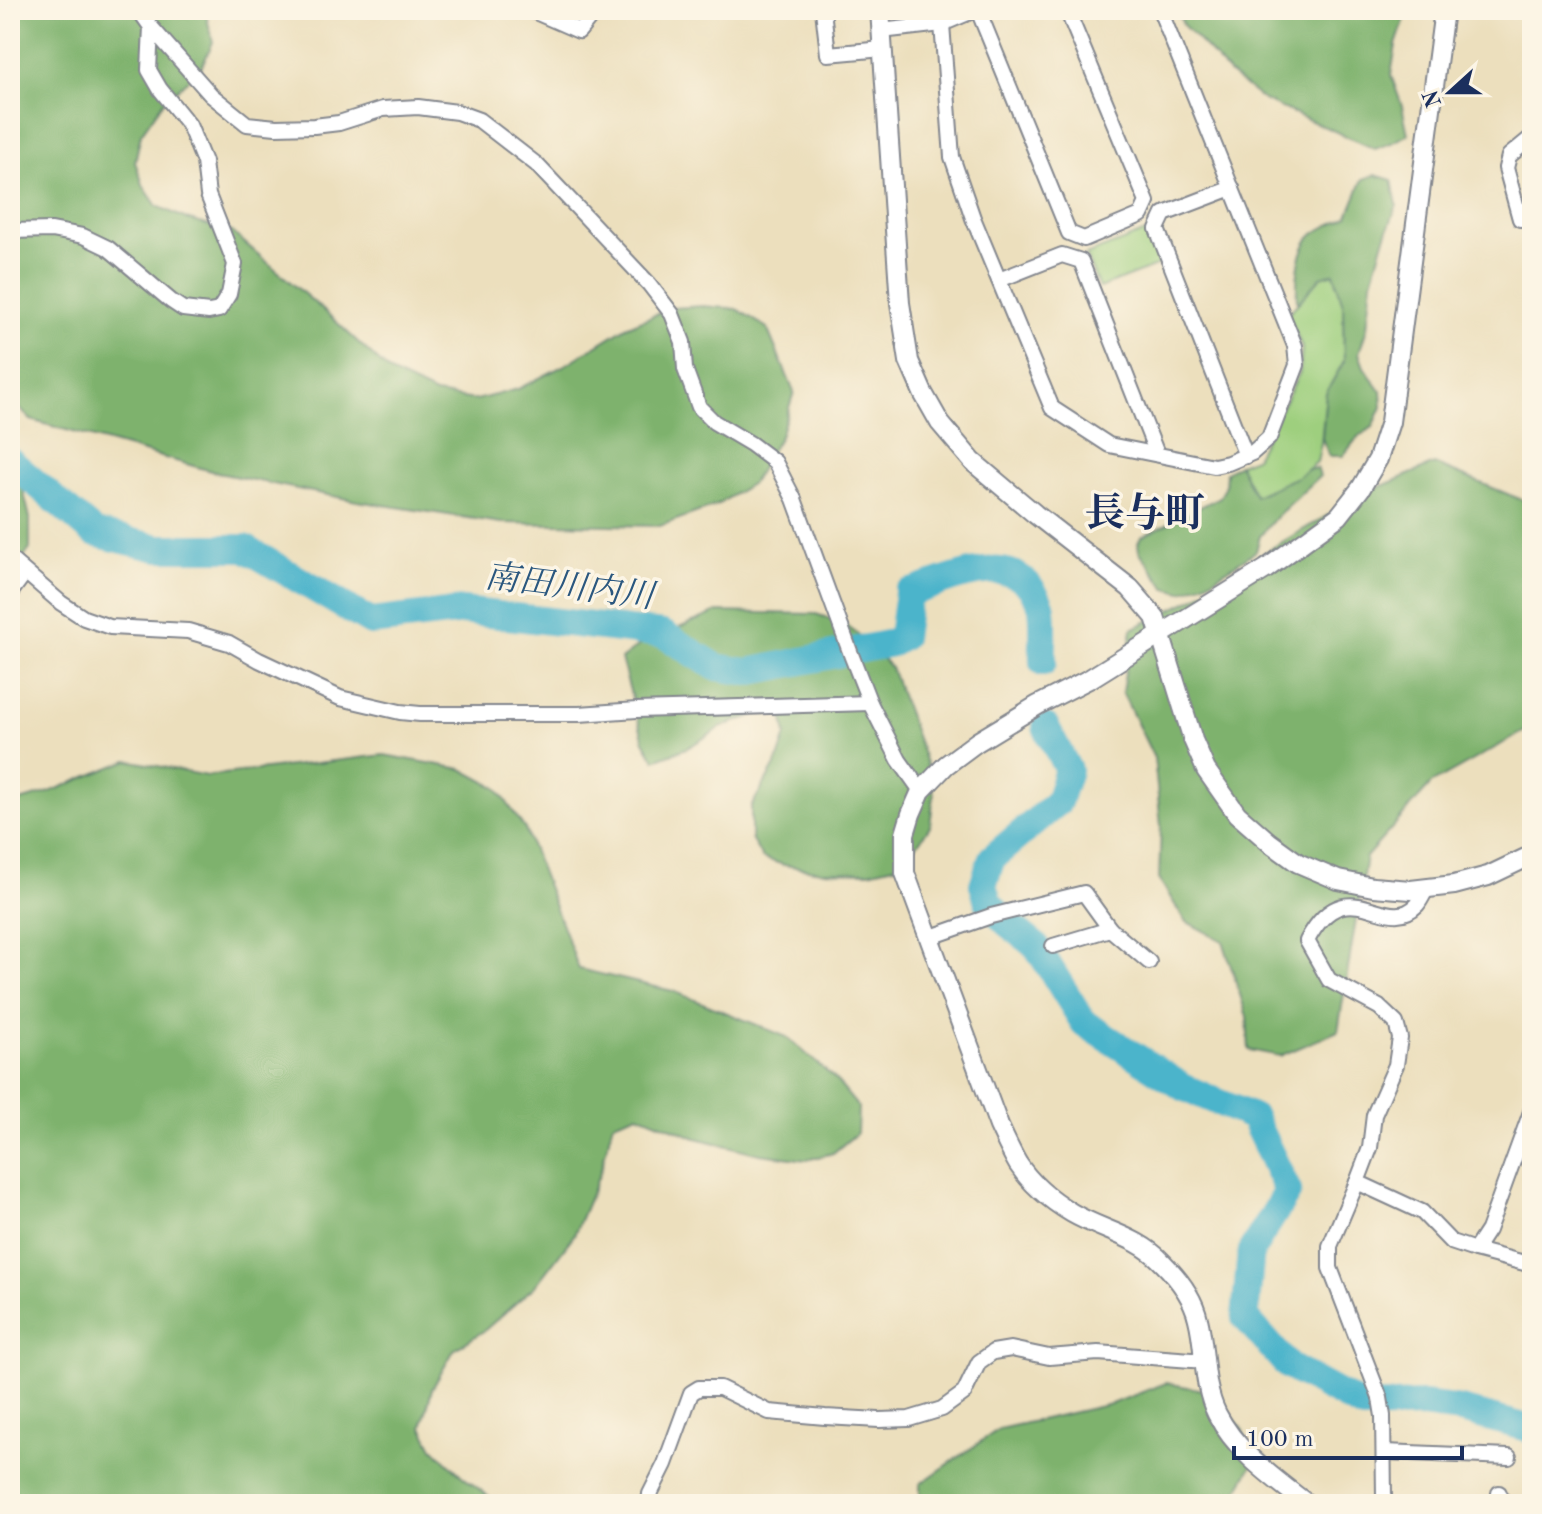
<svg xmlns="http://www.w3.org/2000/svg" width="1542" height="1514" viewBox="0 0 1542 1514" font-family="'Old Standard TT','Noto Serif JP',serif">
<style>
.green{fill:#9ecf7e;stroke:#5c7f6e;stroke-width:2}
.forest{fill:#7eb26d;stroke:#4c7066;stroke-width:2}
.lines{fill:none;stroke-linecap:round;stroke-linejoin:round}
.river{stroke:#4cb4cb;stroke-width:28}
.minor-casing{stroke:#84878e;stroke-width:18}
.tertiary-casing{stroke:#84878e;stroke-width:22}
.minor{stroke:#fff;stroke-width:14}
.tertiary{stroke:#fff;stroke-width:18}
.labels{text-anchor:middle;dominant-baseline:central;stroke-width:7;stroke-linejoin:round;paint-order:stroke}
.water-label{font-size:34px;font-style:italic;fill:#2a577f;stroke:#fcf5e5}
.district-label{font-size:40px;font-weight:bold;fill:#1b2f5e;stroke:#fcf5e5}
</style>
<rect width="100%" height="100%" fill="#fcf5e5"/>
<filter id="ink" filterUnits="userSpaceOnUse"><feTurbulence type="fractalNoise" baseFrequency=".0125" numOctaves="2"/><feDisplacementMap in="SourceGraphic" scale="16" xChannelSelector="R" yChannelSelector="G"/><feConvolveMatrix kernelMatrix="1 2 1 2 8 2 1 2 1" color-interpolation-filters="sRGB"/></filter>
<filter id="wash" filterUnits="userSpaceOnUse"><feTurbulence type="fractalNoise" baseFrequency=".006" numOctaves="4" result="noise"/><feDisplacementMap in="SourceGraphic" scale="32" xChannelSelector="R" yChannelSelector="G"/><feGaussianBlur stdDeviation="1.8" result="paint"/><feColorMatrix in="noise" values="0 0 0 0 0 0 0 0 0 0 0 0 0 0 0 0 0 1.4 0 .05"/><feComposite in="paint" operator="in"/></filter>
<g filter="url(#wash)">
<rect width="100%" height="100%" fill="#ecdfbd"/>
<g class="green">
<path d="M 1151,230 L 1164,263 L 1099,288 L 1086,255 Z"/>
<path d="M 1334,273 L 1343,305 L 1344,361 L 1326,393 L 1321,443 L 1317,462 L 1298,477 L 1255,496 L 1239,464 L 1255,458 L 1300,372 L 1302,348 L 1288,314 L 1321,277 Z"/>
</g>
<g class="forest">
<path d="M 10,10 L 205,10 L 213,42 L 201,68 L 164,101 L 141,134 L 135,162 L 144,187 L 157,206 L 189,220 L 232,232 L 330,316 L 390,372 L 435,394 L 476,400 L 518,389 L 567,364 L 626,327 L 671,308 L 703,306 L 737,309 L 767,328 L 794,392 L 780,436 L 752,483 L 717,505 L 660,526 L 501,523 L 357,501 L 218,473 L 31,420 L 10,399 Z"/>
<path d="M 1177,10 L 1408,10 L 1396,45 L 1391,75 L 1402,106 L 1408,134 L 1394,142 L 1375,149 L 1263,100 L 1230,74 L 1208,50 L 1183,25 Z"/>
<path d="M 1375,175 L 1392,180 L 1397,205 L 1384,240 L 1372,281 L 1367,328 L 1359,353 L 1364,367 L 1381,391 L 1382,407 L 1373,427 L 1358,437 L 1343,456 L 1329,456 L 1322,438 L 1326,393 L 1344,361 L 1343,305 L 1334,273 L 1321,277 L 1297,304 C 1296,284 1297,249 1313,235 C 1321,227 1338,222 1348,216 L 1363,179 Z"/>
<path d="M 1239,464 L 1255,496 L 1297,477 L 1307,470 L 1317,468 L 1320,476 L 1276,517 L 1260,536 L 1256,551 L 1208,582 L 1182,592 L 1166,588 L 1139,551 L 1138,543 L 1141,537 L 1220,497 L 1225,488 L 1226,472 Z"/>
<path d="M 1434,464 L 1532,504 L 1532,727 L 1431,784 L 1366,857 L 1338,1031 L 1280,1056 L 1249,1050 L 1247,1017 L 1223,941 L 1185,921 L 1159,879 L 1161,826 L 1154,758 L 1122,692 L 1132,629 L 1195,598 L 1275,546 L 1370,491 Z"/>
<path d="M 10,479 L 23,489 L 30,518 L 30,549 L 17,566 L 10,569 Z"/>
<path d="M 717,612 L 816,614 L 843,623 L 870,644 L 891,668 L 929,771 L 934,793 L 930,826 L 920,841 L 898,865 L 869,872 L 821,871 L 784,865 L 762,858 L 751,838 L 751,807 L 777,762 L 786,735 L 782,713 L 755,715 L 724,726 L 689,747 L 655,760 L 644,741 L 621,659 L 642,643 Z"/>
<path d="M 384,755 L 462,769 L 497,788 L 525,829 L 579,969 L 673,991 L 787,1037 L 835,1079 L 858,1107 L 857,1133 L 833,1153 L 807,1160 L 760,1154 L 696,1138 L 638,1114 L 613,1123 L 600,1173 L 574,1235 L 535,1286 L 485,1330 L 454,1350 L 432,1389 L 422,1427 L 433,1448 L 462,1476 L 499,1504 L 10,1504 L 10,804 L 47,793 L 128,760 L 207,776 Z"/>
<path d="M 1166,1383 L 1209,1391 L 1242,1428 L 1253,1464 L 1237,1492 L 1214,1504 L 920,1504 L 920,1484 L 999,1429 L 1111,1404 Z"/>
</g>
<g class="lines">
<g class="river">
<path d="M 10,461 L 94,533 L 158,548 L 245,548 L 371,622 L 463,611 L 663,634 L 716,667 L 748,672 L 892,643 L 902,637 L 908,593 C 946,582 1009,548 1035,594 C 1036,595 1041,604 1041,605 C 1045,617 1042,648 1043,662"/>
<path d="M 1046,727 L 1068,770 L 1058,802 L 992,858 L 983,885 L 988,902 L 1006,922 L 1037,947 L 1084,1023 L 1183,1087 L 1253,1117 L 1288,1191 L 1251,1251 L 1245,1317 L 1288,1366 L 1363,1407 L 1423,1405 L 1461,1410 L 1532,1429"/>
</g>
</g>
</g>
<g filter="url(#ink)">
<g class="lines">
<g class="minor-casing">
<g id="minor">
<path d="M 139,10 L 151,27 L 211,95 L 247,124 L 276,127 L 314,126 L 339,123 L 383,109 L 418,107 L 457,112 L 479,120 L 536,164 L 649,284 L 672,314 L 683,342 L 685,369 L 699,407 L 714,422 L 751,444 L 775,462 L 794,499 L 852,657 L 870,703 L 899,760 L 921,791"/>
<path d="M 531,10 L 579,31 L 596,10"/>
<path d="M 823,10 L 828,54 L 883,49"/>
<path d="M 975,10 L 942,24 L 952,157 L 973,218 L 1052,408 L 1109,445 L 1214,466 L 1228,463 L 1252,453 L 1269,438 L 1297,365 L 1295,346 L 1160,10"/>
<path d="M 978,10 L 1069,233 L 1084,239 L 1141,215 L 1147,202 L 1067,10"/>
<path d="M 881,31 L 942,24 L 940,10"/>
<path d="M 1232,188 L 1164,214 L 1157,229 L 1246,456"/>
<path d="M 1520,219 L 1506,168 L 1509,156 L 1532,137"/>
<path d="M 10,231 L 52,230 L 83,236 L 108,248 L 171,301 L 183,309 L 209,312 L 219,310 L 229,294 L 235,264 L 208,195 L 204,162 L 189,125 L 160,89 L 149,70 L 151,27"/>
<path d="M 999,280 L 1062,255 L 1081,261 L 1157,454"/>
<path d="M 10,559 L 61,603 L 84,618 L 110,627 L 188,631 L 229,643 L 259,660 L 340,698 L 400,712 L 420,714 L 579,714 L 637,710 L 870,703"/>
<path d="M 10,593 L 25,573"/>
<path d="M 928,938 L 991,916 L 1084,893 L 1110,929 L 1149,962"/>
<path d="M 1053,946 L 1110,929"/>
<path d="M 1357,1182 L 1370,1148 L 1374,1115 L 1396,1065 L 1400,1038 L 1396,1023 L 1379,1007 L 1329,980 L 1307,941 C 1346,866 1385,938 1417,905 C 1421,900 1424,893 1427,888"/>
<path d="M 1475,1250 L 1532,1265"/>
<path d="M 1384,1452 L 1509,1457"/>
<path d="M 1499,1493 L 1503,1504"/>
<path d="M 649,1504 L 650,1494 L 665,1464 L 691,1393 L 699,1388 L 720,1388 L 769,1412 L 825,1417 L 879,1420 L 909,1419 L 942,1409 L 964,1393 L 979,1362 L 993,1352 L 1011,1349 L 1049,1357 L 1098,1353 L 1205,1361"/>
<path d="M 1382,1504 L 1384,1497 L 1383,1416 L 1380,1398 L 1330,1268 L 1330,1246 L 1357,1182 L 1422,1212 L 1451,1242 L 1475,1250 L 1488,1230 L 1532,1109"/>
</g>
</g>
<g class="tertiary-casing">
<g id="tertiary">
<path d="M 880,10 L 900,303 L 909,361 L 923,393 L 940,423 L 973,462 L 1035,514 L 1130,588 L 1155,617 L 1193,740 L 1206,770 L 1237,814 L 1269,842 L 1298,863 L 1338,880 L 1373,887 L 1411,890 L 1454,885 L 1488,876 L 1532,855"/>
<path d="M 1307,1504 C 1274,1478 1236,1452 1217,1414 C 1202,1384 1206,1350 1198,1319 C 1193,1297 1178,1278 1163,1263 C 1138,1236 1103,1231 1072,1213 C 1052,1201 1031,1184 1018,1164 C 1011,1152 1005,1139 999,1126 L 905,873 L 905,834 L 911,814 L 921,791 L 946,765 L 977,742 L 1038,705 L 1091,678 L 1266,569 L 1339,516 L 1361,488 L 1378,459 L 1390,422 L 1444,10"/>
</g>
</g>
<use href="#minor" class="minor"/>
<use href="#tertiary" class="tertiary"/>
</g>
</g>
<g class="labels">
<g class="water-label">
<text transform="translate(569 588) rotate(7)">南田川内川</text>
</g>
<g class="district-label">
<text x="1145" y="516">長与町</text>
</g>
</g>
<rect width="1542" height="1514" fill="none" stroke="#fcf5e5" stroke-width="40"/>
<g transform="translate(1450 92) rotate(249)" stroke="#fcf5e5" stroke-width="6" paint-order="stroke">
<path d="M0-6L14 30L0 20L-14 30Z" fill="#1b2f5e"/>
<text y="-12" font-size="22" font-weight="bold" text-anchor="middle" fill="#1b2f5e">N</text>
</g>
<path d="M1234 1446v12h228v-12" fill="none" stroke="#1b2f5e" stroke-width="4"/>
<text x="1246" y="1446" font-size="24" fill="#1b2f5e" stroke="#fcf5e5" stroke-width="6" paint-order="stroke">100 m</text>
</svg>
